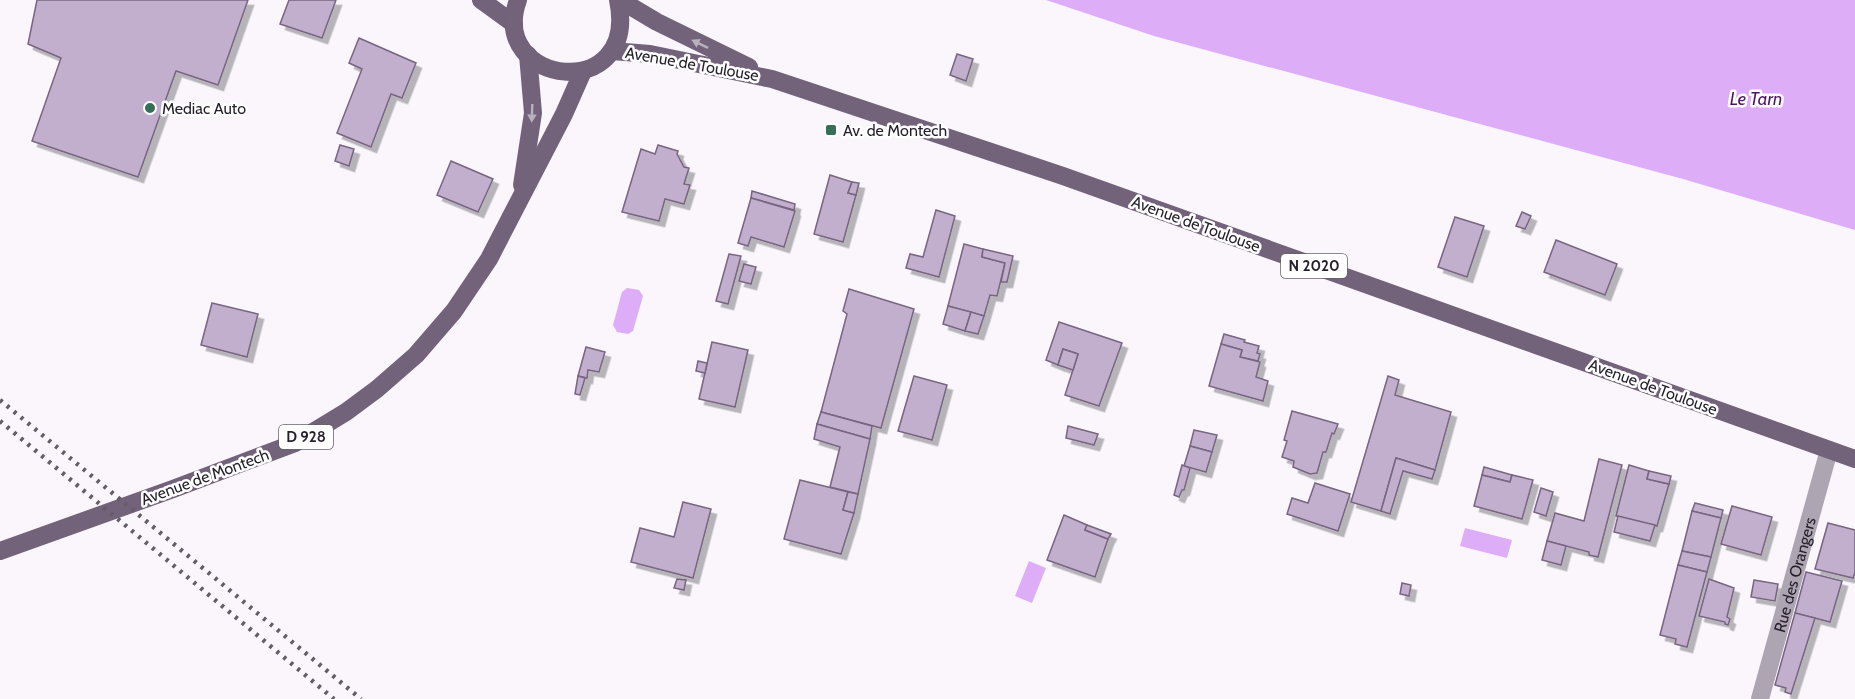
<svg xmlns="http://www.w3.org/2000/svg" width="1855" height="699" viewBox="0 0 1855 699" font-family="Cabin,sans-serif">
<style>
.water{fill:#ddaef7}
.building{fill:#c2aecd;stroke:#776581;stroke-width:1.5;filter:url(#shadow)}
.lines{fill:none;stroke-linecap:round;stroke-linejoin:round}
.minor{stroke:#aea5b3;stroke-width:18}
.major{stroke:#72627a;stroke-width:18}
.rail{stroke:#645d68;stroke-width:4.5;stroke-dasharray:3 6;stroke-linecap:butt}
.oneway{fill:#b8b0bc}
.poi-dot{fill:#376f56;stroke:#fff;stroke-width:2}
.labels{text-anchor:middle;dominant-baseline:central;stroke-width:5;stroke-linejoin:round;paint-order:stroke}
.shield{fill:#fff;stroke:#67626b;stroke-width:1.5}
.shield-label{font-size:15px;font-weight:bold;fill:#261f2b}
.street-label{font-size:16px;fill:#261f2b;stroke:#fff}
.poi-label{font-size:16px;fill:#261f2b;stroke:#fff;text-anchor:start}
.water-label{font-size:18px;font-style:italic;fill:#4f1468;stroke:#fff}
</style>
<defs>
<filter id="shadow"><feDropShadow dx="5.5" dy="5.5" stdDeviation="0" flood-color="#0004"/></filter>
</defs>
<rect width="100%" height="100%" fill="#faf6fc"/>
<g class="water">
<path d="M 1046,0 L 1855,0 L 1855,230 L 1683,179 L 1154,36 Z"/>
<path d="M 627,288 L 639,290 L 643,296 L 633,331 L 628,334 L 617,332 L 613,325 L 622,292 Z"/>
<path d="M 1465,528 L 1512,540 L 1507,558 L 1460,546 Z"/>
<path d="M 1029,561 L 1046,568 L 1032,603 L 1015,596 Z"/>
</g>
<g class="building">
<path d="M 37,0 L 248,0 L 218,85 L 176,71 L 138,177 L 32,141 L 61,58 L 28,44 Z"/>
<path d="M 289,0 L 336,0 L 322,38 L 280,24 Z"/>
<path d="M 359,38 L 416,63 L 402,98 L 391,94 L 371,147 L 337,133 L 362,69 L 349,63 Z"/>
<path d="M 957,54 L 973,59 L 966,81 L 950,75 Z"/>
<path d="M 340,145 L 354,149 L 349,166 L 335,161 Z"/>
<path d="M 658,145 L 678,151 L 677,154 L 684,167 L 689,168 L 684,184 L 690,185 L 684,204 L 665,199 L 659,221 L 622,212 L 641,149 L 655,154 Z"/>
<path d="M 451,161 L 493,179 L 478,212 L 437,195 Z"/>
<path d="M 830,175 L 852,182 L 848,193 L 856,195 L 843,242 L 814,234 Z"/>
<path d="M 852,182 L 859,183 L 856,195 L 848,193 Z"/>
<path d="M 752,191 L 795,204 L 794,210 L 751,198 Z"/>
<path d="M 751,198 L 795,211 L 784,247 L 751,237 L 748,246 L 738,243 Z"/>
<path d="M 936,210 L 955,216 L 939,277 L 906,268 L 910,254 L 923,257 Z"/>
<path d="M 1522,212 L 1531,216 L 1525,229 L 1516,226 Z"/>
<path d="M 1455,217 L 1484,226 L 1467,277 L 1438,267 Z"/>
<path d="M 1556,240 L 1617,264 L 1605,295 L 1544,272 Z"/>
<path d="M 964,244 L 983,249 L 982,257 L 1005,263 L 997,296 L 990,295 L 984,316 L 948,306 Z"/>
<path d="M 983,249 L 1013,256 L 1007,282 L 1001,282 L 1005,263 L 982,257 Z"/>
<path d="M 729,254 L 741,256 L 728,304 L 716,301 Z"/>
<path d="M 744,264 L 756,267 L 751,284 L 739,281 Z"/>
<path d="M 849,289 L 914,309 L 881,428 L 821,412 L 847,314 L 843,311 Z"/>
<path d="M 212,303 L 258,314 L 247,357 L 201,345 Z"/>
<path d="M 948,306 L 971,312 L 965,331 L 943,324 Z"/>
<path d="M 971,312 L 984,316 L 978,334 L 965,331 Z"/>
<path d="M 1059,322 L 1122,343 L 1099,406 L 1065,395 L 1078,354 L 1063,349 L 1058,365 L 1046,360 Z"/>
<path d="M 1224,334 L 1245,340 L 1244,342 L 1259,346 L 1257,353 L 1260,354 L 1258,361 L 1240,357 L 1242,350 L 1221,344 Z"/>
<path d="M 712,342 L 748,350 L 735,407 L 699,399 Z"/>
<path d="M 1221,344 L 1242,350 L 1240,357 L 1260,362 L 1256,377 L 1268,381 L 1263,401 L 1209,386 Z"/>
<path d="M 586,347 L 605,352 L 599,372 L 588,370 L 587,378 L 578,376 Z"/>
<path d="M 1063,349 L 1078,354 L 1073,370 L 1058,365 Z"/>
<path d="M 698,361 L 707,363 L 705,373 L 696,371 Z"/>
<path d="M 578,376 L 585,378 L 580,395 L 575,394 Z"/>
<path d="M 914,376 L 947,385 L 932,440 L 898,431 Z"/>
<path d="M 1388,376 L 1399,380 L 1395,395 L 1451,412 L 1435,470 L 1396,458 L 1381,511 L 1351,502 Z"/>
<path d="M 1292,411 L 1338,424 L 1334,434 L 1332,433 L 1326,452 L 1323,452 L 1317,473 L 1310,474 L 1293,467 L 1294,461 L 1282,457 L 1287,441 L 1284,440 Z"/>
<path d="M 821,412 L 872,426 L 870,439 L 817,424 Z"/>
<path d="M 817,424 L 870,439 L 858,494 L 830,487 L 840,447 L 814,439 Z"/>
<path d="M 1068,426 L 1098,434 L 1094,445 L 1066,438 Z"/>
<path d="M 1194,430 L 1217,435 L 1212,452 L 1190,446 Z"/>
<path d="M 1190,446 L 1212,452 L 1206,472 L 1184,466 Z"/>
<path d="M 1396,458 L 1435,470 L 1432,479 L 1403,471 L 1390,514 L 1381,511 Z"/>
<path d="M 1599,459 L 1622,465 L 1598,557 L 1589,555 L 1589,552 L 1547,541 L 1555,513 L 1584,521 Z"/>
<path d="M 1182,465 L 1190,468 L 1184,490 L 1182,490 L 1179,497 L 1174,495 Z"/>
<path d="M 1629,465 L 1649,471 L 1647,479 L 1669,484 L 1657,526 L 1616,516 Z"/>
<path d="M 1484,467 L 1512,475 L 1510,482 L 1482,475 Z"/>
<path d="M 1649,471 L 1671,476 L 1669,484 L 1647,479 Z"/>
<path d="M 1482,475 L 1510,482 L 1512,475 L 1533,480 L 1522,519 L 1474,506 Z"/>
<path d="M 800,480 L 848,492 L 843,510 L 854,513 L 841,554 L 784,539 Z"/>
<path d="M 1315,483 L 1350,494 L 1338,531 L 1287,514 L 1292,498 L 1308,503 Z"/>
<path d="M 1541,488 L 1553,492 L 1546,516 L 1534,512 Z"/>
<path d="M 848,492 L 858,494 L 854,513 L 843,510 Z"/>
<path d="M 683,502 L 711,509 L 693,578 L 631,562 L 640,528 L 674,537 Z"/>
<path d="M 1695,503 L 1723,510 L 1721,518 L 1692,511 Z"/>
<path d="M 1732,506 L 1772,517 L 1761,555 L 1721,544 Z"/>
<path d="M 1692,511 L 1721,518 L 1711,557 L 1682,551 Z"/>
<path d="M 1064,515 L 1087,525 L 1085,530 L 1108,539 L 1095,577 L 1047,560 Z"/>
<path d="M 1618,516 L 1655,525 L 1650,541 L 1614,532 Z"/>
<path d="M 1828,523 L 1855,530 L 1855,572 L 1853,578 L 1815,569 Z"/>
<path d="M 1087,525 L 1111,534 L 1108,539 L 1085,530 Z"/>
<path d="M 1547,541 L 1566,546 L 1561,565 L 1542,560 Z"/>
<path d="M 1682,551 L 1711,557 L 1707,572 L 1678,565 Z"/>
<path d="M 1678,565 L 1707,572 L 1687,647 L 1675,644 L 1676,639 L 1660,635 Z"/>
<path d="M 1806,572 L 1842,581 L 1830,622 L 1795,613 Z"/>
<path d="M 677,579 L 686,580 L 684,590 L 674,588 Z"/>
<path d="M 1709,579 L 1734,588 L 1727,617 L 1730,619 L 1728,625 L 1725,624 L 1725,622 L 1699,616 Z"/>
<path d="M 1754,580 L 1778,584 L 1775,601 L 1751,597 Z"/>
<path d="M 1402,583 L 1411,585 L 1409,596 L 1400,594 Z"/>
<path d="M 1795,613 L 1815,618 L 1791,694 L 1785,692 L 1786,688 L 1775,685 Z"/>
</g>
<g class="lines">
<path class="minor" id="s1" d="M 1760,699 L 1829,450"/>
<g class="major">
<path d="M 481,0 L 514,24"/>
<path d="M 518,0 C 487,86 640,105 618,0"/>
<path d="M 620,0 L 657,22 L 749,67"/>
<path d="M 612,51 L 650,54 L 772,79 L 1063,176 L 1855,459"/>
<path d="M 522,185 L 533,113 L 528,55"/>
<path d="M 0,551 L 173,489 L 295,443 L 346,412 L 377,389 L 416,355 L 454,311 L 489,259 L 564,114 L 583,71"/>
</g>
<g class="rail">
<path d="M 0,400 L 361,699"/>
<path d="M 0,421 L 334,699"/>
</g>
</g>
<defs><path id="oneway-solid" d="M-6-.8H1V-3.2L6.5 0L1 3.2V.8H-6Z" transform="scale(1.5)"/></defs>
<g class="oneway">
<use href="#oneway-solid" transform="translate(700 44) rotate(-154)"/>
<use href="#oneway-solid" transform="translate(532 113) rotate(92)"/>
</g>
<g class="poi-dot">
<circle cx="150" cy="108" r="6"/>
<rect x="825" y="124" width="12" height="12" rx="3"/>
</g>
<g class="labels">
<g class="shield">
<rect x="1281" y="254" width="66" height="24" rx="4.5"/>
<rect x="279" y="425" width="54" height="24" rx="4.5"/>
</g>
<g class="shield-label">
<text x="1314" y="266">N 2020</text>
<text x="306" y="437">D 928</text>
</g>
<g class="street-label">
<text transform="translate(692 64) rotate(10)">Avenue de Toulouse</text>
<text transform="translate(1196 224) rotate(20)">Avenue de Toulouse</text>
<text transform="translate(1653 387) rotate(20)">Avenue de Toulouse</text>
<text transform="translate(205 477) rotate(-20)">Avenue de Montech</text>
<text stroke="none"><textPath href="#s1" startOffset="129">Rue des Orangers</textPath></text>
</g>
<g class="poi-label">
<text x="162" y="108">Mediac Auto</text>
<text x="843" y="130">Av. de Montech</text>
</g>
<g class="water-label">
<text x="1756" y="99">Le Tarn</text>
</g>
</g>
</svg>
